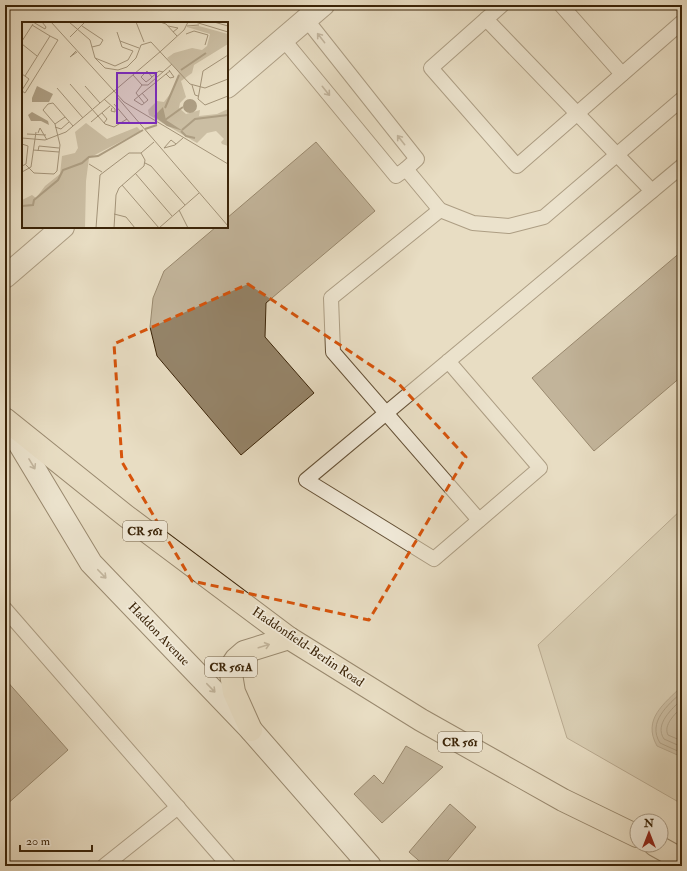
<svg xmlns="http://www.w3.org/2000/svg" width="687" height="871" viewBox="0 0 687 871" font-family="'IM FELL Double Pica',serif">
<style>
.green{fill:#cbbea3;stroke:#837156}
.water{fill:#ad9e83;stroke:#7f6d52}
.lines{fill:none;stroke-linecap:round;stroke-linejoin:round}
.shore{stroke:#746146;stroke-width:1}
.building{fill:#958469;stroke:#3b2408}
.lane-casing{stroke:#665237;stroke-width:16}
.street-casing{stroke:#665237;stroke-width:24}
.secondary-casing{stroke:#3b2408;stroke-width:24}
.primary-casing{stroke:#3b2408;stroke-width:24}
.lane{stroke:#f0e9d8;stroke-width:14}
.street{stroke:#f0e9d8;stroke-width:22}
.secondary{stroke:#f0e9d8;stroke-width:22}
.primary{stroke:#e8ddc3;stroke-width:22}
.oneway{stroke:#968670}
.oneway2{stroke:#928066}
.marked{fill:none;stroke:#d7540c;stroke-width:3;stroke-dasharray:8 5;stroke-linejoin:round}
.labels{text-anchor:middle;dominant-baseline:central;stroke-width:3.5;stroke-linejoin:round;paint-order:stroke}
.shield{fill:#f0e9d8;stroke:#715f46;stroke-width:1}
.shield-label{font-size:12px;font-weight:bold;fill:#3b2408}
.street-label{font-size:13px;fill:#3b2408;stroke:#f0e9d8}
.inset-river{fill:none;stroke:#ad9e83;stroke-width:2}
.inset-road{fill:none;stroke:#a39378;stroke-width:1}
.view{fill:#7b2cbf;fill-opacity:0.15;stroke:#7b2cbf;stroke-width:2}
.inset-edge{fill:none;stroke:#3b2408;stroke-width:2}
</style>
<rect width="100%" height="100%" fill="#e8ddc3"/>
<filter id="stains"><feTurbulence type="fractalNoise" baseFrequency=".005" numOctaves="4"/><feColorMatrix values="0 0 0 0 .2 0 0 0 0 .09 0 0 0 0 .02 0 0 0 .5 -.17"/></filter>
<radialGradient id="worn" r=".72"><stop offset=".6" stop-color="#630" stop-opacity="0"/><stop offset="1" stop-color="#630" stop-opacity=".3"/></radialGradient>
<path class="green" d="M 682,509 L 682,804 L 567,738 L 538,645 Z"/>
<path class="water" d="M 682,686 L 682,757 L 657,746 C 642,719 664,704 682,686 Z"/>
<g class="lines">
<g class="shore">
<path d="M 682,692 C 668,705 647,722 660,743 L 682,753"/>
<path d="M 682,699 C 672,709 654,724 664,739 L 682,747"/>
<path d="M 682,707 C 675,714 663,725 668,735 L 682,741"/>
</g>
</g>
<g class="building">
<path d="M 316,142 L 375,211 L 266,303 L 265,337 L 314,393 L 241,455 L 157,356 L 150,327 L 153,298 L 164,271 L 216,227 L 227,227 L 227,218 Z"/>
<path d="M 682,251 L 682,376 L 594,451 L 532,378 Z"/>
<path d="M 5,679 L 68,750 L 5,806 Z"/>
<path d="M 406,746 L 443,767 L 382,823 L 354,794 L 374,775 L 383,784 Z"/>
<path d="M 450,804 L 476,827 L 443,866 L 425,866 L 409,852 Z"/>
</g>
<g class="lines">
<g class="lane-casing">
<g id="lane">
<path d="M 502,5 L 431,68 L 517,166 L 682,22"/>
<path d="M 561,5 L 622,74"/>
<path d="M 486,19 L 652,191"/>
<path d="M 283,39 L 396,176 L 406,169 L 417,159 L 306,19"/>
<path d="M 406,169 L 440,210 L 473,223 L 509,226 L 544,217 L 682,99"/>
<path d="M 440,210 L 331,298 L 333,352 L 479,520"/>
<path d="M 448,361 L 540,468 L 434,559 L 306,480 L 682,166"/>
<path d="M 5,609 L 229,866"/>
<path d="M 104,866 L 178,807"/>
</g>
</g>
<g class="street-casing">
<g id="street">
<path d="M 227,87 L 323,5"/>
<path d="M 5,277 L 63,227"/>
</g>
</g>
<g class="secondary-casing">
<path id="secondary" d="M 5,420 L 91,563 L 251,730 L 370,866"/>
</g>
<g class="primary-casing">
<g id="primary">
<path d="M 5,419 L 126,516 L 289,638 L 421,720 L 563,800 L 637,836"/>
<path d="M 251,730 L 234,692 L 230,668 L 236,659 L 244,652 L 289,638"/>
<path d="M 655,845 L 682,860"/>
</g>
</g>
<use href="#lane" class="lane"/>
<use href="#street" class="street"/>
<use href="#secondary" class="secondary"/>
<use href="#primary" class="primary"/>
</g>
<defs><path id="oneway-shaft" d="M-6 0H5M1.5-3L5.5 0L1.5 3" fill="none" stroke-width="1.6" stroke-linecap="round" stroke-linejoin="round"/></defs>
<g class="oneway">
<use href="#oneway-shaft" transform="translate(321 38) rotate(-128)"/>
<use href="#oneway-shaft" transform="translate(326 91) rotate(51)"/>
<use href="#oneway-shaft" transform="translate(401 140) rotate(-128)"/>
<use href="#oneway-shaft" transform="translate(32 464) rotate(59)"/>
<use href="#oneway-shaft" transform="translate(102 574) rotate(46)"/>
<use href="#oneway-shaft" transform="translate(211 688) rotate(46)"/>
</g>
<use class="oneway2" href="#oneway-shaft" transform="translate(264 646) rotate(-17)"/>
<path d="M0 0H687V871H0ZM 248,284 L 399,384 L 466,457 L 369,620 L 192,581 L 122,462 L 114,344 Z" fill="#e8ddc3" fill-opacity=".55" fill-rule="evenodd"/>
<path class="marked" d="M 248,284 L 399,384 L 466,457 L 369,620 L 192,581 L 122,462 L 114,344 Z"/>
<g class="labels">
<g class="shield">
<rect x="123" y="521" width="44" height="20" rx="3"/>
<rect x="205" y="657" width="52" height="20" rx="3"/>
<rect x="438" y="732" width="44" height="20" rx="3"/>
</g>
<g class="shield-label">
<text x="145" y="531">CR 561</text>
<text x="231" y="667">CR 561A</text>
<text x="460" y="742">CR 561</text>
</g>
<g class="street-label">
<text transform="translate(159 634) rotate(46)">Haddon Avenue</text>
<text transform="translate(308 647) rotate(34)">Haddonfield-Berlin Road</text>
</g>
</g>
<g transform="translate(22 22)">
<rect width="206" height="206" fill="#e8ddc3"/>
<path d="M 177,4 L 206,12 L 206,22 L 172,43 L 170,51 L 159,59 L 164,75 L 158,81 L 157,86 L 164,92 L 178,88 L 177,94 L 195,92 L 206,87 L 206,124 L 200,122 L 199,120 L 202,117 L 194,109 L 185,111 L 175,121 L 127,93 L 126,88 L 135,79 L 142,80 L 151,68 L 157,51 L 145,36 L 152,31 L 170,26 L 180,28 L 185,24 L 188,12 L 165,5 ZM 64,101 L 85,117 L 115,105 L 119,109 L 67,136 L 64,159 L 63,206 L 0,206 L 0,178 L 10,173 L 14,176 L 23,164 L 38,152 L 40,134 L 53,131 L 56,126 L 53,110 Z" fill="#cbbea3"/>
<path d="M 15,64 L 31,72 L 27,80 L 10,80 L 10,76 ZM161 84a7 7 0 1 1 14 0a7 7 0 1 1-14 0ZM 141,85 L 144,98 L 161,109 L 145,104 L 132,94 ZM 10,90 L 26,99 L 27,103 L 19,99 L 9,99 L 6,93 Z" fill="#ad9e83"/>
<path class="inset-river" d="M 159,48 L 184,31M 143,86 L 157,53M 143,98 L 161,85M 123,107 L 135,103M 160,108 L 173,97 L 206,93M 159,109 L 164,114 L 173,116M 0,184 L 11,183 L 12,178 L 36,158 L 41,148 L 60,141 L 67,135 L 76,134 L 121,108"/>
<path class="inset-road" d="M 11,0 L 23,7 L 24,5 L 20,0M 29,0 L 102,80 L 206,142M 47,0 L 68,18 L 73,36 L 83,46 L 96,48 L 105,45 L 114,36 L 119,23 L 129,20 L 168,62 L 183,66 L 206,57M 114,0 L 122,20M 138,0 L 144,2 L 155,14M 173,0 L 206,10M 192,0 L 206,4M 60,4 L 81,18 L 78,23 L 70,25M 146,4 L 156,6 L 151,10M 165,4 L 177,3M 164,12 L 172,9 L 186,13 L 183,23M 48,15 L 63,0M 0,19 L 11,2M 98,19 L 117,26M 0,22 L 15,34M 54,29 L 48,35 L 55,30M 206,33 L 181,49 L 176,77 L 183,83 L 206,74M 73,36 L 93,44 L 106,38 L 111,29 L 100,25 L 95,10M 0,52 L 7,57 L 0,68M 144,52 L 148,56 L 152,55 L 147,48M 111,53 L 120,63 L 126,63 L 150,42M 3,54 L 28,14 L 10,3M 130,55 L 125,49 L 119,55 L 124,60 L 128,57 L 130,55 L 137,49 L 141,50M 48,62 L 83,102 L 92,105 L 105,97M 120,63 L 114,71 L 122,81M 170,63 L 173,73 L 176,74M 63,64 L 78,81M 35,66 L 61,96M 0,69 L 3,71 L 36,18 L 28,14M 120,71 L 126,78 L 120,83 L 112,78 L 144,52 L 148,49M 95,75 L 206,204M 82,77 L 93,87 L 93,90 L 89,89 L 90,86M 92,82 L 109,102M 80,91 L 85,97 L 82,101M 69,100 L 88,84M 33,102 L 43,95M 33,105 L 39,107 L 47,100M 16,111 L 18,106 L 25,118M 5,112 L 24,113M 0,116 L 23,118 L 44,110 L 139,29 L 162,8 L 166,0M 0,122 L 6,124 L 4,142 L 0,144M 154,122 L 149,118 L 142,126 L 153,123 L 161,116M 11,128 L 37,130M 16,129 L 17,124 L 37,126M 119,131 L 132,120M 123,141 L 129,144 L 163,183M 67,142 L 80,150M 4,143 L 12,151 L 32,152 L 35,149 L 38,123 L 33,102 L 21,88 L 26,82 L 31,81 L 51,104M 0,150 L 9,145 L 14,110M 113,151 L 150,194M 100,163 L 137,206M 157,188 L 166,206M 92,192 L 104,195 L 113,206M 74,206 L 78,153 L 107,131 L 119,131M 92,206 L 94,173 L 97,166 L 122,144 L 123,138 L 119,131M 137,206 L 177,171"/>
<path class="view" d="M 95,51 L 134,51 L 134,101 L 95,101 Z"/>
<rect width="206" height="206" class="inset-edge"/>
</g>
<rect width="687" height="871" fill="none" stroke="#e8ddc3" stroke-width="20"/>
<rect x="6" y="6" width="675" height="859" fill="none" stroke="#3b2408" stroke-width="2"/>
<rect x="10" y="10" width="667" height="851" fill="none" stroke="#3b2408"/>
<g transform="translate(649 833)"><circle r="19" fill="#f0e9d8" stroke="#a89a85"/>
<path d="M0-3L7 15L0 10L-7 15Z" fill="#8f2418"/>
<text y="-6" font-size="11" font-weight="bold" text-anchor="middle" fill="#3b2408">N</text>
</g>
<path d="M20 845v6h72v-6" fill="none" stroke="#3b2408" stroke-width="2"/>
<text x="26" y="845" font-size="12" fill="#3b2408" stroke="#f0e9d8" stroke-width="3" paint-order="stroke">20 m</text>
<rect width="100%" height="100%" filter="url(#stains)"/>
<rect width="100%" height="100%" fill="url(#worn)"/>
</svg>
